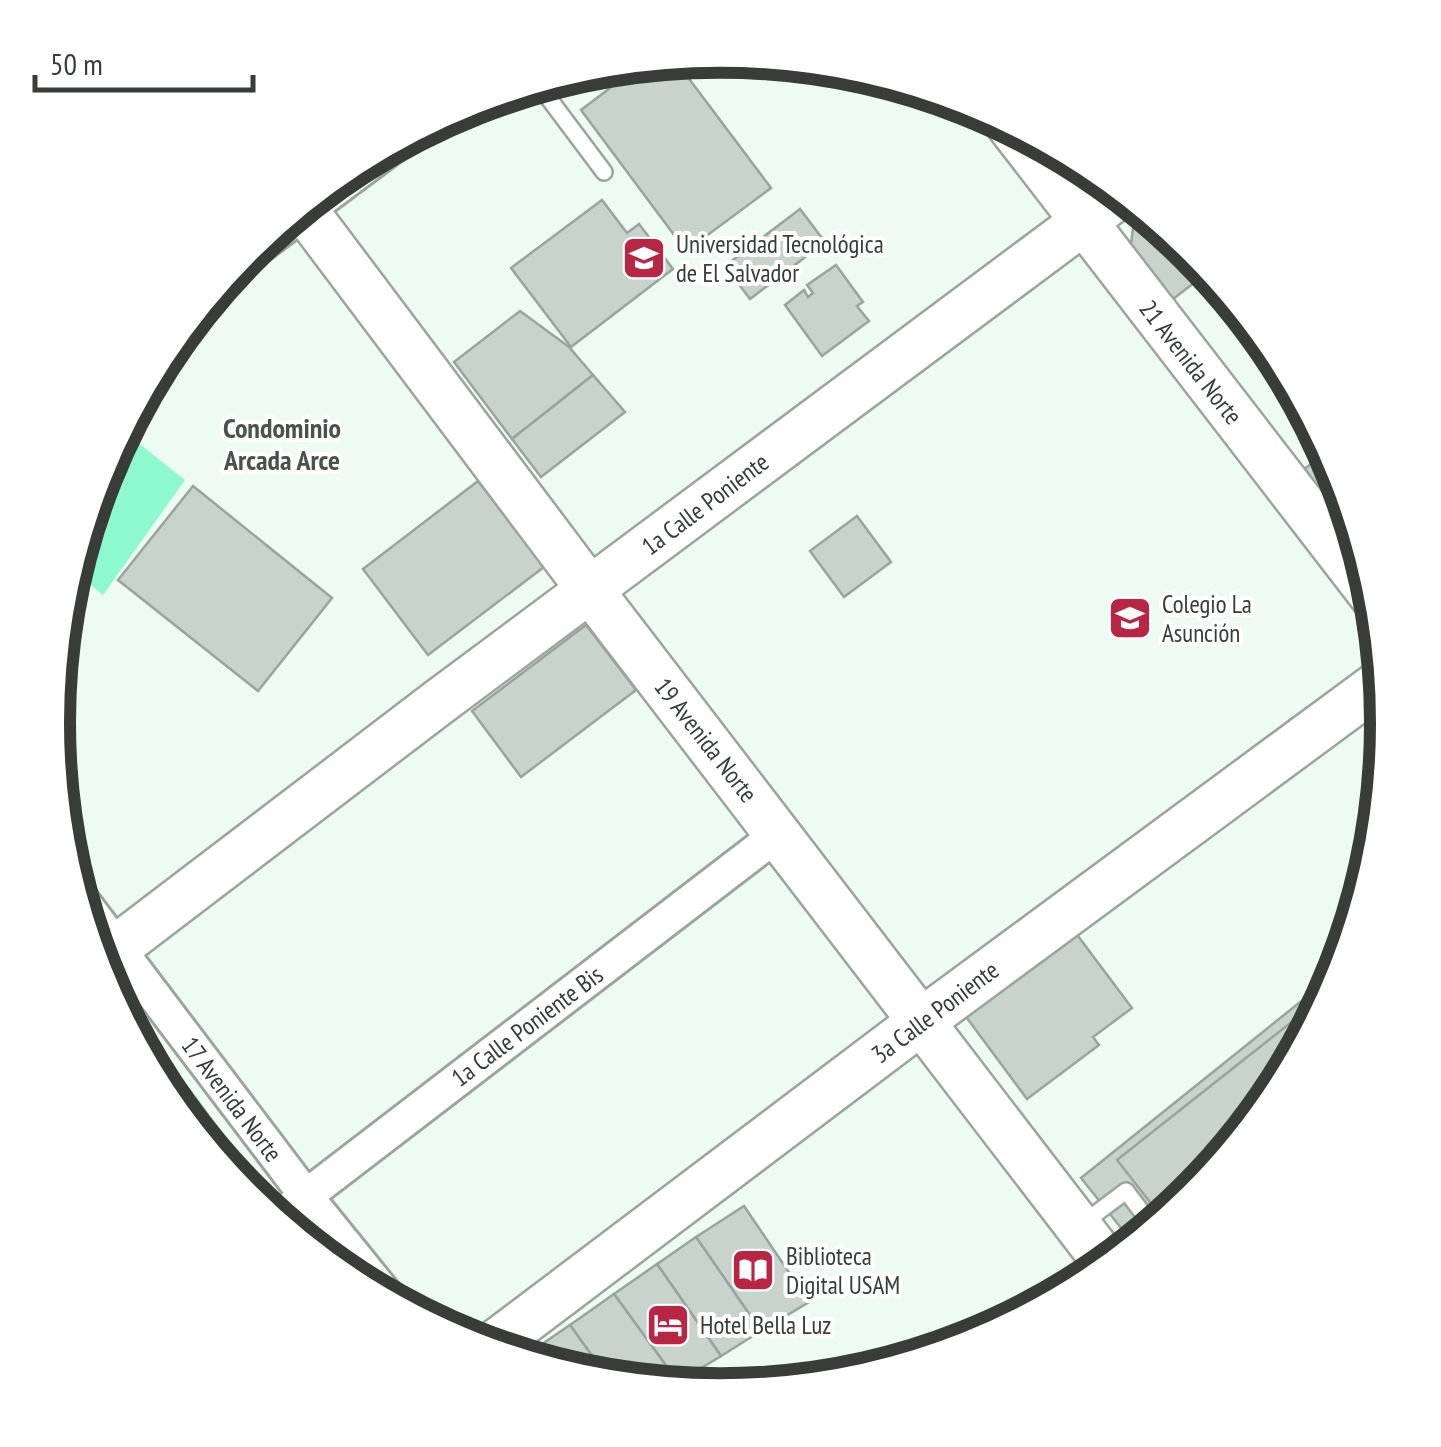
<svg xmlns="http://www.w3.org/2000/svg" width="1441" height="1447" viewBox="0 0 1441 1447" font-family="'PT Sans Narrow',sans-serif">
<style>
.green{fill:#8ef9ce}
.building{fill:#c8d3ce;stroke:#99a49f;stroke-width:2.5}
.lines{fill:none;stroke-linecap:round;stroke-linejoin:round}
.lane-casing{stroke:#9aa5a0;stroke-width:20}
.street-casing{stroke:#9aa5a0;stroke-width:38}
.secondary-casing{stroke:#9aa5a0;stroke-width:50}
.lane{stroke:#fff;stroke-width:15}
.street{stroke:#fff;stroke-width:32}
.secondary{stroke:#fff;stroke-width:45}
.labels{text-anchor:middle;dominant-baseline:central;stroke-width:8;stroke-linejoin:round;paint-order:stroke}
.poi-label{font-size:25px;fill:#383d3a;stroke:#fff;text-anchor:start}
.street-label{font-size:25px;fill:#383d3a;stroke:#fff}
.neighbourhood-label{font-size:28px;font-weight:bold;fill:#49534e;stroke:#fff}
.rim{fill:none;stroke:#383d3a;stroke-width:12}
</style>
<rect width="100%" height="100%" fill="#eefaf4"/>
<path class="green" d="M 123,431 L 185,480 L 103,595 L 72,570 L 104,467 Z"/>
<g class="building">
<path d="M 675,60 L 771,188 L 686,251 L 581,110 L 643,63 Z"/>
<path d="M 602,200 L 627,233 L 639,224 L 673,269 L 571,347 L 511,268 Z"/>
<path d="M 800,209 L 825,242 L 750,299 L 725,266 Z"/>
<path d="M 1150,216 L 1188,247 L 1207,273 L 1173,299 L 1131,244 L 1133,228 Z"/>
<path d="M 836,265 L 863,302 L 857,306 L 869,321 L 822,356 L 785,305 L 804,290 L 808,297 L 813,293 L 807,285 Z"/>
<path d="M 520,311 L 569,347 L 593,375 L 512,439 L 454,362 Z"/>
<path d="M 593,375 L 625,412 L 541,477 L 512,439 Z"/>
<path d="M 1328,451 L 1338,468 L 1347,500 L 1335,510 L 1303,470 Z"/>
<path d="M 478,481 L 544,567 L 428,655 L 363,569 Z"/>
<path d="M 193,486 L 332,598 L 258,691 L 118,580 Z"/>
<path d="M 1347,500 L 1361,544 L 1335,510 Z"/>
<path d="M 857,516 L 891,562 L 844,597 L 810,551 Z"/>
<path d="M 586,625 L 636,690 L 521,777 L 472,711 Z"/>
<path d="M 1072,928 L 1132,1008 L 1093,1037 L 1099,1045 L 1027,1099 L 961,1010 Z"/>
<path d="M 1340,970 L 1337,980 L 1276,1095 L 1192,1196 L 1134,1244 L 1081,1178 Z"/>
<path d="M 1332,990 L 1276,1095 L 1192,1196 L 1164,1220 L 1117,1160 Z"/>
<path d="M 137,1021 L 163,1057 L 150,1067 L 129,1027 Z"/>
<path d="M 163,1057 L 191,1092 L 174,1105 L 165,1094 L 150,1067 Z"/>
<path d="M 191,1092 L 211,1119 L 195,1131 L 174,1105 Z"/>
<path d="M 211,1119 L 262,1185 L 248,1196 L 195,1131 Z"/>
<path d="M 744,1206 L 809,1302 L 761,1331 L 696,1237 Z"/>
<path d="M 696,1237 L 761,1331 L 721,1356 L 657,1264 Z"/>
<path d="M 657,1264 L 721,1356 L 678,1382 L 614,1294 Z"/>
<path d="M 614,1294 L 678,1382 L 671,1387 L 610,1381 L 570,1325 Z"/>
<path d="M 570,1325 L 610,1381 L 590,1379 L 530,1360 L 526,1355 Z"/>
</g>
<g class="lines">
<g class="lane-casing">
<g id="lane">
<path d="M 538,84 L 604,172"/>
<path d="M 1082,1224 L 1126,1191 L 1154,1228"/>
</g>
</g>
<g class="street-casing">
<g id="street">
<path d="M 241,260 L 400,141"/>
<path d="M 78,895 L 306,1196 L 391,1301"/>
<path d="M 276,1219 L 778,834"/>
</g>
</g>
<g class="secondary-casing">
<g id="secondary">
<path d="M 1008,123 L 1376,600"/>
<path d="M 302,207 L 590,590 L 1108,1265"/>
<path d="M 98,962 L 439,702 L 1122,193"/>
<path d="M 489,1348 L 922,1021 L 1384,680"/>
</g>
</g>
<use href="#lane" class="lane"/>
<use href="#street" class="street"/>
<use href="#secondary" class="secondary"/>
</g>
<defs>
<g id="university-square" transform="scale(2.25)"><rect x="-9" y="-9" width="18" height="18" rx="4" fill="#b82643" stroke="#fff"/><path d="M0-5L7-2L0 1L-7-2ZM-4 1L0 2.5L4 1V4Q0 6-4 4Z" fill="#fff"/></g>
<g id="school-square" transform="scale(2.25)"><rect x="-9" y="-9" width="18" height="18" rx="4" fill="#b82643" stroke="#fff"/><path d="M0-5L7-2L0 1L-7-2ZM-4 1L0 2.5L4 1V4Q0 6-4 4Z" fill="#fff"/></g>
<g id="library-square" transform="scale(2.25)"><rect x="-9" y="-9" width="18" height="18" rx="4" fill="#b82643" stroke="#fff"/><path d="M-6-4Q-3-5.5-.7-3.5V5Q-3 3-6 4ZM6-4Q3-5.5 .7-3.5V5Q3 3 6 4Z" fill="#fff"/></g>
<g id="hotel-square" transform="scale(2.25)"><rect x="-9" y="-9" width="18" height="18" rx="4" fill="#b82643" stroke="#fff"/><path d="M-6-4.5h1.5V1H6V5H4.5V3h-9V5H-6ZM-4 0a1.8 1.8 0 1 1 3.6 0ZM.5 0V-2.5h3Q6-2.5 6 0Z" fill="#fff"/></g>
</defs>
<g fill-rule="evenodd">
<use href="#university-square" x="644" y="258"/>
<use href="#school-square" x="1130" y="618"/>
<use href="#library-square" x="753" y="1270"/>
<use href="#hotel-square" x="668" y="1325"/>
</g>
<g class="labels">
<g class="poi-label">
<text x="676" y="244">Universidad Tecnológica<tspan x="676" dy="29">de El Salvador</tspan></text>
<text x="1162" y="604">Colegio La<tspan x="1162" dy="29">Asunción</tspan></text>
<text x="786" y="1256">Biblioteca<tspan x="786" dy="29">Digital USAM</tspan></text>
<text x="700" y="1325">Hotel Bella Luz</text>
</g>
<g class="street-label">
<text transform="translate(1191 362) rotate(52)">21 Avenida Norte</text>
<text transform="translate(705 504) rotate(-37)">1a Calle Poniente</text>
<text transform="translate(706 740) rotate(52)">19 Avenida Norte</text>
<text transform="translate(935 1012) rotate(-37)">3a Calle Poniente</text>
<text transform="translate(527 1026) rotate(-37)">1a Calle Poniente Bis</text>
<text transform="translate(232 1099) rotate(53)">17 Avenida Norte</text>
</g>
<g class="neighbourhood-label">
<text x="282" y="427">Condominio<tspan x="282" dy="32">Arcada Arce</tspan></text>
</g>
</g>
<path d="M0 0H1441V1447H0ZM70 723a650 650 0 1 1 1300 0a650 650 0 1 1-1300 0Z" fill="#fff" fill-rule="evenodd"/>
<path class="rim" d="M70 723a650 650 0 1 1 1300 0a650 650 0 1 1-1300 0Z"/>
<path d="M35 75v15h218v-15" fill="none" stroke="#383d3a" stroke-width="5"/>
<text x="50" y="75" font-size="30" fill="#383d3a" stroke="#ffffff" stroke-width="8" paint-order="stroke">50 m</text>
</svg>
